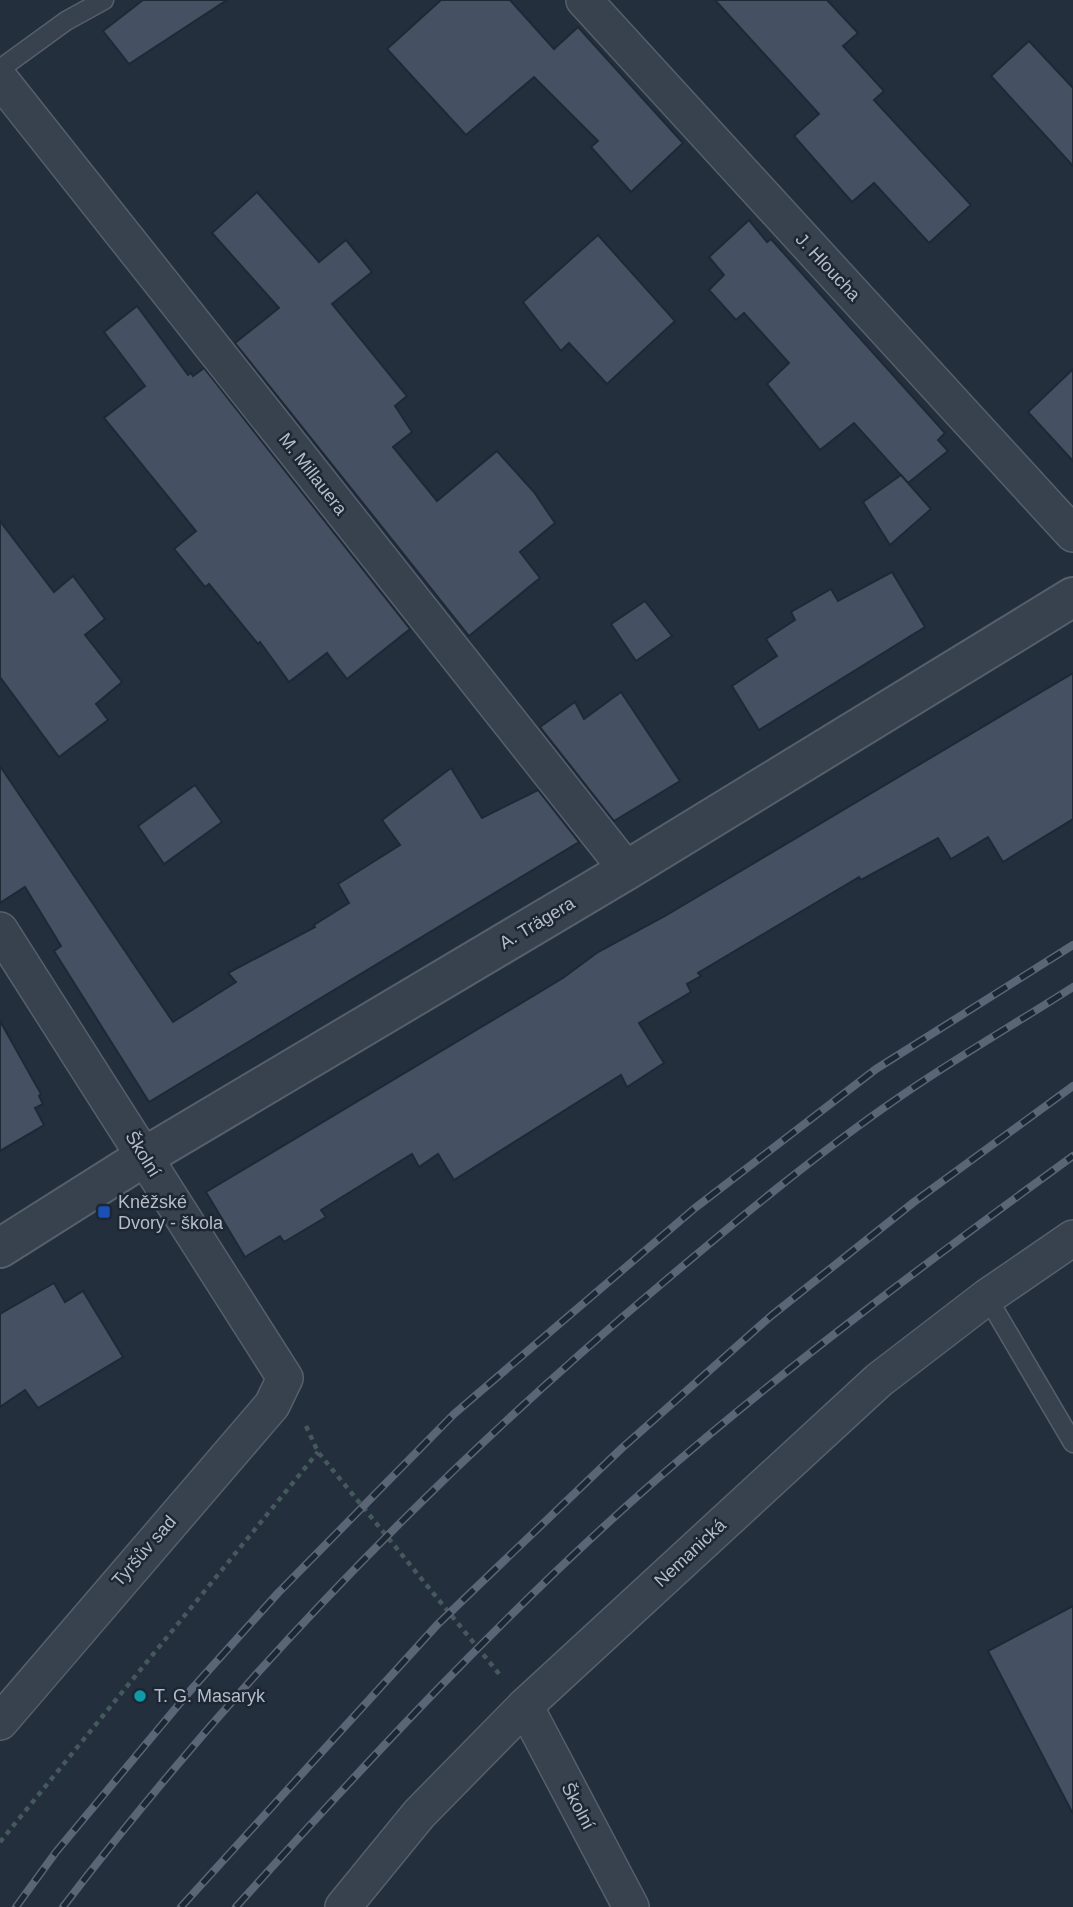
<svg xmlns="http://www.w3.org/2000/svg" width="1073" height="1907" viewBox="0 0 1073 1907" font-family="Arial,sans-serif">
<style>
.building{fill:#455162;stroke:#1f2835;stroke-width:2}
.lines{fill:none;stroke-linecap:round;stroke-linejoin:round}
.service-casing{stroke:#565f6c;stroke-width:21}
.minor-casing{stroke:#565f6c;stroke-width:38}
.tertiary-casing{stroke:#565f6c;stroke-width:42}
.path{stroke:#44595c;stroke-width:4.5;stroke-dasharray:5 5;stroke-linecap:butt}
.service{stroke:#38414e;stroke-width:18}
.minor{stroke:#38414e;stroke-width:35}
.tertiary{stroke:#38414e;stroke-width:38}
.rail-casing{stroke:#5a6575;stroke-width:8}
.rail{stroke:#1d2633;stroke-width:5;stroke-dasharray:16;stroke-linecap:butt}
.transit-dot{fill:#1a4fb4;stroke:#1d2633;stroke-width:2.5}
.culture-dot{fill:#0f9aa8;stroke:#1d2633;stroke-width:2.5}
.labels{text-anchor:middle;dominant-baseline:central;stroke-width:5;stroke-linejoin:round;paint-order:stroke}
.street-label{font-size:18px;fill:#b4bcc9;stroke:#1d2633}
.poi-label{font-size:18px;fill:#b4bcc9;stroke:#1d2633;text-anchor:start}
</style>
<rect width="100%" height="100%" fill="#242f3e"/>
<g class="building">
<path d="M 143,0 L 227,0 L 129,64 L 103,31 Z"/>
<path d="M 441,0 L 510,0 L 554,49 L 578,27 L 683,143 L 631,192 L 591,147 L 598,141 L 534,77 L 466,135 L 387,49 Z"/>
<path d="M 715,0 L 827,0 L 858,33 L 843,46 L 884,91 L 874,100 L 971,205 L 929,243 L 874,183 L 852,202 L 794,136 L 819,114 Z"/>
<path d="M 1029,41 L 1073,88 L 1073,166 L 991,76 Z"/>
<path d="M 257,192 L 319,262 L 346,240 L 372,272 L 332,304 L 407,396 L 395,406 L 412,432 L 393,447 L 437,501 L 497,451 L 534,492 L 555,523 L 520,552 L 540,578 L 469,636 L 235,343 L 279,308 L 212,233 Z"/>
<path d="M 749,220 L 767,242 L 771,239 L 945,433 L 938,440 L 948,451 L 908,483 L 854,423 L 820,450 L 767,384 L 789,363 L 744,313 L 736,320 L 709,290 L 724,275 L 709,257 Z"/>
<path d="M 598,235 L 675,321 L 607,384 L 569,343 L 561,351 L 523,302 Z"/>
<path d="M 137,306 L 188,375 L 191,373 L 193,376 L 204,368 L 410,629 L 347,679 L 327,653 L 289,682 L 260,642 L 258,644 L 209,584 L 205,587 L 174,549 L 196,531 L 104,418 L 145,386 L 104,332 Z"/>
<path d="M 1073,369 L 1073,461 L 1028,412 Z"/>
<path d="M 901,475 L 931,509 L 890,545 L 863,502 Z"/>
<path d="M 0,521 L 54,592 L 73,576 L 105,619 L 85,635 L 122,682 L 96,704 L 108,720 L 59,757 L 0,677 Z"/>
<path d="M 892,572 L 925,627 L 759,730 L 732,686 L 777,656 L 766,639 L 795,620 L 791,612 L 831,589 L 838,601 Z"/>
<path d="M 645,601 L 672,636 L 636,661 L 611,624 Z"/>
<path d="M 1073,673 L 1073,819 L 1003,862 L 988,837 L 951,859 L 938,838 L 861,880 L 859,877 L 698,973 L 701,976 L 687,984 L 691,992 L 639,1023 L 664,1063 L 627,1087 L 621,1075 L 454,1180 L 438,1154 L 419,1167 L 412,1154 L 321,1210 L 326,1217 L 284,1242 L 280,1236 L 245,1257 L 206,1192 L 563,978 L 598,952 L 665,916 Z"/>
<path d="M 621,692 L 680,781 L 614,821 L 540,727 L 575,702 L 584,719 Z"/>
<path d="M 0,766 L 173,1022 L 236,982 L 228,973 L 315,927 L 314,925 L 349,903 L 338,884 L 400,845 L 382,820 L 451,768 L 482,818 L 538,790 L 579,842 L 149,1102 L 54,951 L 61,946 L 25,887 L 0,903 Z"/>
<path d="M 195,785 L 222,822 L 164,864 L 138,826 Z"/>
<path d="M 0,1021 L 41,1094 L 39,1096 L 43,1104 L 35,1108 L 44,1125 L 0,1151 Z"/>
<path d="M 54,1283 L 65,1302 L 83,1291 L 123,1357 L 38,1408 L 25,1390 L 0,1407 L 0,1314 Z"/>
<path d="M 1073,1606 L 1073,1814 L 988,1651 Z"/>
</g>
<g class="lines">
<g class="service-casing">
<g id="service">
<path d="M 0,69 L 66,21 L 104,0"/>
<path d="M 987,1297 L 1073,1443"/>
</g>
</g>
<g class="minor-casing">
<g id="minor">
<path d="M 584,0 L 1073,534"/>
<path d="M 0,79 L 627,870"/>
<path d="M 0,930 L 285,1378 L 272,1405 L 0,1722"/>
<path d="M 525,1706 L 631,1907"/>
<path d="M 343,1907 L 419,1814 L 525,1706 L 879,1380 L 987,1297 L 1073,1238"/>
</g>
</g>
<g class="tertiary-casing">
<path id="tertiary" d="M 0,1248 L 144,1157 L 627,870 L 1073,597"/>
</g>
<g class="path">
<path d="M 306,1426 L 318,1452 L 500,1675"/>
<path d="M 0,1842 L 318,1452"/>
</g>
<use href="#service" class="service"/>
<use href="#minor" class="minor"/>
<use href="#tertiary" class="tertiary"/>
<g class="rail-casing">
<g id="rail">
<path d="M 16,1907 L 56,1852 L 190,1691 L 278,1593 L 454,1414 L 695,1208 L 876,1069 L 1073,945"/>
<path d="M 63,1907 C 238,1678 439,1471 659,1286 C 736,1221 815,1155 898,1098 C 954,1059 1015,1024 1073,987"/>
<path d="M 181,1907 L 437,1625 L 622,1448 L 771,1316 L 914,1202 L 1073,1086"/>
<path d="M 236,1907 C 370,1758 506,1611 657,1479 C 790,1364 931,1259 1073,1156"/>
</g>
</g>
<use href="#rail" class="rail"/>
</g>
<rect class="transit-dot" x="97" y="1205" width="14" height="14" rx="3.5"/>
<circle class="culture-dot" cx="140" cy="1696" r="7"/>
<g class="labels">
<g class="street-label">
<text transform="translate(828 267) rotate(47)">J. Hloucha</text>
<text transform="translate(313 474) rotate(52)">M. Millauera</text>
<text transform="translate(537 923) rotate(-31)">A. Trägera</text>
<text transform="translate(143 1154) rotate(58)">Školní</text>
<text transform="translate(144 1551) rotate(-49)">Tyršův sad</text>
<text transform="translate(690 1553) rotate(-43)">Nemanická</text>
<text transform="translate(578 1806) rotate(62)">Školní</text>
</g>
<g class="poi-label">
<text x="118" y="1202">Kněžské<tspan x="118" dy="21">Dvory - škola</tspan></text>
<text x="154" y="1696">T. G. Masaryk</text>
</g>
</g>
</svg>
